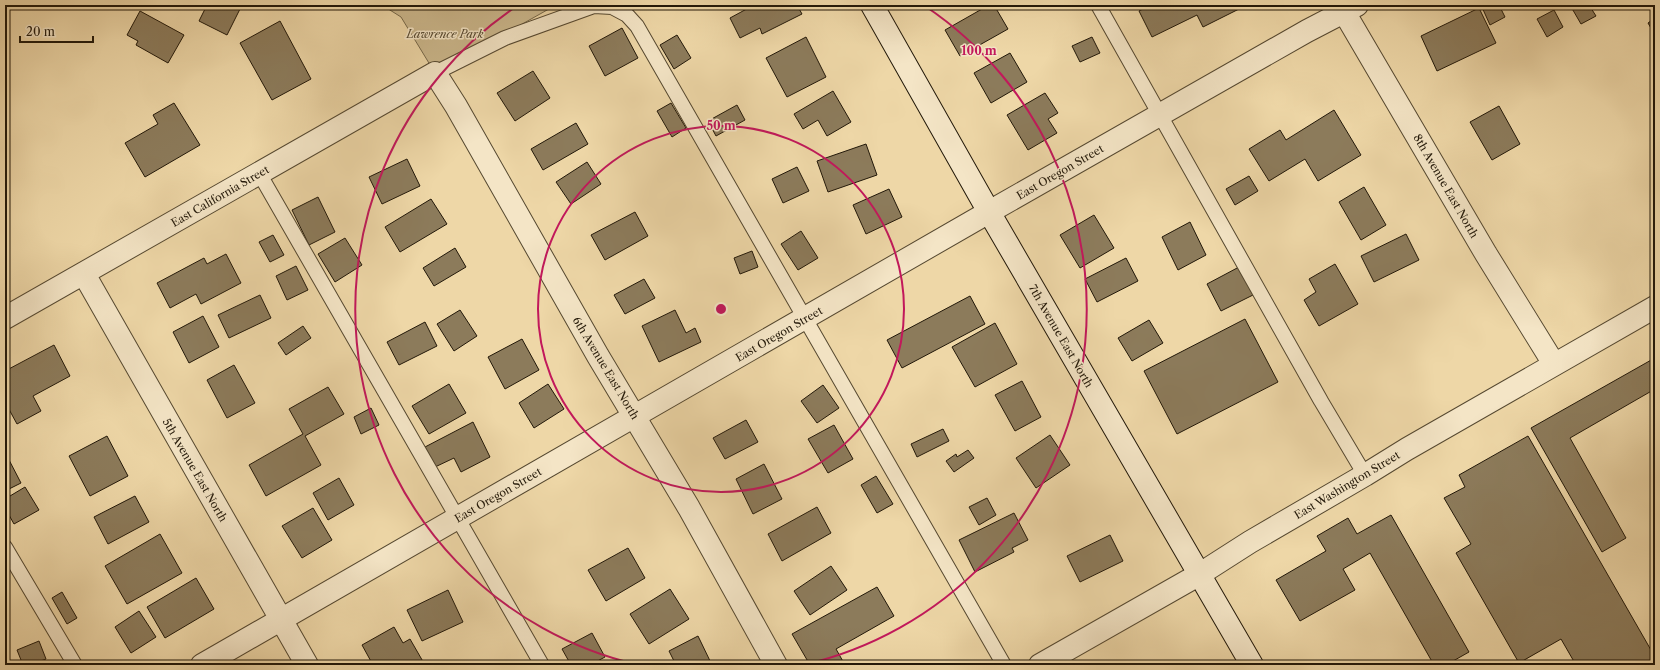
<svg xmlns="http://www.w3.org/2000/svg" width="1660" height="670" viewBox="0 0 1660 670" font-family="'Libre Caslon Text',serif">
<style>
.green{fill:#cbb78c;stroke:#76684a}
.building{fill:#8c7b5b;stroke:#221809}
.lines{fill:none;stroke-linecap:round;stroke-linejoin:round}
.service-casing{stroke:#554830;stroke-width:16}
.minor-casing{stroke:#554830;stroke-width:24}
.tertiary-casing{stroke:#554830;stroke-width:24}
.secondary-casing{stroke:#221809;stroke-width:24}
.service{stroke:#f4e5c6;stroke-width:14}
.minor{stroke:#f4e5c6;stroke-width:22}
.tertiary{stroke:#f4e5c6;stroke-width:22}
.secondary{stroke:#f4e5c6;stroke-width:22}
.ring{fill:none;stroke:#c2185b;stroke-width:2}
.labels{text-anchor:middle;dominant-baseline:central;stroke-width:3;stroke-linejoin:round;paint-order:stroke}
.park-label{font-size:11px;font-style:italic;fill:#554830;stroke:#f4e5c6}
.street-label{font-size:11px;fill:#221809;stroke:#f4e5c6}
.centre{fill:#c2185b;stroke:#f4e5c6;stroke-width:2}
.ring-label{font-size:12px;text-anchor:middle;font-weight:bold;fill:#c2185b;stroke:#f4e5c6;stroke-width:3;stroke-linejoin:round;paint-order:stroke}
</style>
<rect width="100%" height="100%" fill="#eed7a7"/>
<filter id="stains"><feTurbulence type="fractalNoise" baseFrequency=".005" numOctaves="4"/><feColorMatrix values="0 0 0 0 .2 0 0 0 0 .09 0 0 0 0 .02 0 0 0 .5 -.17"/></filter>
<radialGradient id="worn" r=".72"><stop offset=".6" stop-color="#630" stop-opacity="0"/><stop offset="1" stop-color="#630" stop-opacity=".3"/></radialGradient>
<path class="green" d="M 382,5 L 556,5 L 435,73 L 401,17 Z"/>
<g class="building">
<path d="M 207,5 L 242,5 L 227,35 L 199,21 Z"/>
<path d="M 754,5 L 797,5 L 802,14 L 762,34 L 760,28 L 740,38 L 730,18 Z"/>
<path d="M 989,5 L 994,5 L 1008,29 L 960,56 L 945,30 Z"/>
<path d="M 1151,5 L 1242,5 L 1243,7 L 1203,27 L 1197,15 L 1152,37 L 1139,11 Z"/>
<path d="M 1481,5 L 1499,5 L 1505,17 L 1490,25 Z"/>
<path d="M 1570,5 L 1589,5 L 1596,16 L 1581,24 Z"/>
<path d="M 1479,8 L 1496,43 L 1437,71 L 1421,36 Z"/>
<path d="M 1554,10 L 1563,27 L 1547,37 L 1537,19 Z"/>
<path d="M 140,11 L 184,35 L 168,63 L 136,45 L 138,41 L 127,35 Z"/>
<path d="M 1655,18 L 1655,35 L 1648,23 Z"/>
<path d="M 280,21 L 311,79 L 272,100 L 240,43 Z"/>
<path d="M 622,28 L 638,58 L 605,76 L 589,46 Z"/>
<path d="M 677,35 L 691,58 L 674,69 L 660,45 Z"/>
<path d="M 806,37 L 826,77 L 787,97 L 766,58 Z"/>
<path d="M 1092,37 L 1100,53 L 1080,62 L 1072,46 Z"/>
<path d="M 1010,53 L 1027,82 L 991,103 L 974,73 Z"/>
<path d="M 533,71 L 550,98 L 515,121 L 497,93 Z"/>
<path d="M 833,91 L 851,122 L 827,136 L 818,120 L 803,129 L 794,114 Z"/>
<path d="M 1045,93 L 1058,113 L 1048,119 L 1057,133 L 1028,150 L 1007,115 Z"/>
<path d="M 174,103 L 200,145 L 145,177 L 125,143 L 158,124 L 153,115 Z"/>
<path d="M 671,103 L 686,128 L 672,137 L 657,111 Z"/>
<path d="M 737,105 L 745,120 L 716,136 L 708,121 Z"/>
<path d="M 1499,106 L 1520,144 L 1492,160 L 1470,122 Z"/>
<path d="M 1334,110 L 1361,155 L 1318,181 L 1305,159 L 1269,181 L 1249,149 L 1280,130 L 1286,140 Z"/>
<path d="M 576,123 L 588,144 L 543,170 L 531,149 Z"/>
<path d="M 866,144 L 877,175 L 828,192 L 817,161 Z"/>
<path d="M 407,159 L 420,186 L 382,204 L 369,177 Z"/>
<path d="M 587,162 L 601,184 L 571,204 L 556,182 Z"/>
<path d="M 797,167 L 809,191 L 783,203 L 772,179 Z"/>
<path d="M 1249,176 L 1258,191 L 1235,205 L 1226,189 Z"/>
<path d="M 1364,187 L 1386,225 L 1361,240 L 1339,202 Z"/>
<path d="M 889,189 L 902,217 L 866,234 L 853,205 Z"/>
<path d="M 318,197 L 335,232 L 309,245 L 292,210 Z"/>
<path d="M 431,199 L 447,224 L 400,252 L 385,227 Z"/>
<path d="M 635,212 L 648,236 L 605,260 L 591,235 Z"/>
<path d="M 1094,215 L 1114,248 L 1080,268 L 1060,235 Z"/>
<path d="M 1190,222 L 1206,255 L 1178,270 L 1162,237 Z"/>
<path d="M 801,231 L 818,258 L 798,270 L 781,244 Z"/>
<path d="M 1406,234 L 1419,260 L 1374,282 L 1361,256 Z"/>
<path d="M 273,235 L 284,255 L 270,262 L 259,242 Z"/>
<path d="M 345,238 L 362,265 L 335,282 L 318,254 Z"/>
<path d="M 455,248 L 466,267 L 434,286 L 423,268 Z"/>
<path d="M 752,251 L 758,267 L 740,274 L 734,258 Z"/>
<path d="M 226,254 L 241,283 L 201,304 L 196,294 L 170,308 L 157,283 L 204,258 L 207,264 Z"/>
<path d="M 1126,258 L 1138,281 L 1097,302 L 1085,279 Z"/>
<path d="M 1335,264 L 1358,304 L 1319,326 L 1304,300 L 1316,292 L 1309,279 Z"/>
<path d="M 296,266 L 308,290 L 287,300 L 276,276 Z"/>
<path d="M 1239,267 L 1253,295 L 1221,311 L 1207,284 Z"/>
<path d="M 644,279 L 655,298 L 625,314 L 614,295 Z"/>
<path d="M 260,295 L 271,318 L 229,338 L 218,315 Z"/>
<path d="M 970,296 L 985,324 L 902,368 L 887,340 Z"/>
<path d="M 460,310 L 477,336 L 454,351 L 437,324 Z"/>
<path d="M 675,310 L 686,333 L 695,328 L 701,342 L 659,362 L 642,326 Z"/>
<path d="M 203,316 L 219,347 L 189,363 L 173,332 Z"/>
<path d="M 1245,319 L 1278,382 L 1177,434 L 1144,371 Z"/>
<path d="M 1149,320 L 1163,343 L 1132,361 L 1118,338 Z"/>
<path d="M 425,322 L 437,346 L 399,365 L 387,342 Z"/>
<path d="M 995,323 L 1017,364 L 975,387 L 952,347 Z"/>
<path d="M 303,326 L 311,338 L 286,355 L 278,343 Z"/>
<path d="M 522,339 L 539,370 L 505,389 L 488,357 Z"/>
<path d="M 54,345 L 70,376 L 33,396 L 41,411 L 17,424 L 5,402 L 5,371 Z"/>
<path d="M 1653,359 L 1655,362 L 1655,389 L 1570,438 L 1626,538 L 1602,552 L 1531,428 Z"/>
<path d="M 234,365 L 255,403 L 227,418 L 207,380 Z"/>
<path d="M 1022,381 L 1041,417 L 1015,431 L 995,395 Z"/>
<path d="M 449,384 L 466,413 L 429,434 L 412,406 Z"/>
<path d="M 548,384 L 564,409 L 534,428 L 519,403 Z"/>
<path d="M 823,385 L 839,408 L 817,423 L 801,401 Z"/>
<path d="M 328,387 L 344,414 L 305,436 L 321,465 L 266,496 L 249,465 L 303,434 L 289,409 Z"/>
<path d="M 371,408 L 379,425 L 361,434 L 354,417 Z"/>
<path d="M 746,420 L 758,442 L 725,459 L 713,438 Z"/>
<path d="M 473,422 L 490,457 L 461,472 L 454,458 L 435,467 L 425,447 Z"/>
<path d="M 834,425 L 853,459 L 828,473 L 808,439 Z"/>
<path d="M 943,429 L 949,441 L 917,457 L 911,444 Z"/>
<path d="M 1050,435 L 1070,465 L 1036,488 L 1016,458 Z"/>
<path d="M 107,436 L 128,476 L 90,496 L 69,456 Z"/>
<path d="M 1528,436 L 1655,657 L 1655,665 L 1576,665 L 1561,639 L 1519,663 L 1456,553 L 1471,544 L 1444,498 L 1465,487 L 1459,475 Z"/>
<path d="M 968,450 L 974,458 L 954,472 L 946,461 L 956,454 L 957,457 Z"/>
<path d="M 8,458 L 21,483 L 5,491 L 5,459 Z"/>
<path d="M 764,464 L 782,499 L 753,514 L 736,479 Z"/>
<path d="M 876,476 L 893,504 L 877,513 L 861,485 Z"/>
<path d="M 339,478 L 354,505 L 328,520 L 313,493 Z"/>
<path d="M 25,487 L 39,510 L 14,524 L 5,508 L 5,499 Z"/>
<path d="M 135,496 L 149,522 L 108,544 L 94,517 Z"/>
<path d="M 987,498 L 996,515 L 979,525 L 969,507 Z"/>
<path d="M 817,507 L 831,533 L 782,561 L 768,534 Z"/>
<path d="M 313,508 L 332,540 L 302,558 L 282,526 Z"/>
<path d="M 1014,513 L 1028,540 L 1012,548 L 1014,552 L 975,572 L 959,540 Z"/>
<path d="M 1391,515 L 1469,652 L 1446,665 L 1434,665 L 1370,553 L 1343,569 L 1355,590 L 1300,621 L 1276,580 L 1326,551 L 1317,536 L 1348,518 L 1357,534 Z"/>
<path d="M 160,534 L 182,573 L 127,604 L 105,566 Z"/>
<path d="M 1110,535 L 1123,561 L 1080,582 L 1067,556 Z"/>
<path d="M 628,548 L 645,578 L 606,601 L 588,570 Z"/>
<path d="M 831,566 L 847,590 L 810,615 L 794,591 Z"/>
<path d="M 196,578 L 214,609 L 165,638 L 147,607 Z"/>
<path d="M 877,587 L 894,616 L 836,649 L 845,665 L 810,665 L 792,634 Z"/>
<path d="M 670,589 L 689,619 L 649,644 L 630,614 Z"/>
<path d="M 448,590 L 463,622 L 422,641 L 407,610 Z"/>
<path d="M 62,592 L 77,618 L 67,624 L 52,598 Z"/>
<path d="M 139,611 L 156,637 L 131,653 L 115,627 Z"/>
<path d="M 394,627 L 403,643 L 410,639 L 425,665 L 373,665 L 362,645 Z"/>
<path d="M 592,633 L 605,657 L 590,665 L 571,665 L 562,649 Z"/>
<path d="M 698,636 L 712,665 L 676,665 L 669,651 Z"/>
<path d="M 39,641 L 46,659 L 30,665 L 23,665 L 17,650 Z"/>
</g>
<g class="lines">
<g class="service-casing">
<g id="service">
<path d="M 1098,5 L 1321,401 L 1365,475"/>
<path d="M 435,73 L 505,38 L 594,6 L 612,7 L 627,15 L 637,26 L 1004,665"/>
<path d="M 259,173 L 542,665"/>
<path d="M 5,547 L 75,665"/>
</g>
</g>
<g class="minor-casing">
<g id="minor">
<path d="M 1340,5 L 1486,254 L 1554,364"/>
<path d="M 989,212 L 1307,31 L 1357,5"/>
<path d="M 84,274 L 307,665"/>
<path d="M 5,318 L 435,73 L 456,106 L 598,356 L 689,508 L 776,665"/>
<path d="M 1040,665 L 1200,574 L 1250,542 L 1365,475 L 1407,449 L 1655,307"/>
</g>
</g>
<g class="tertiary-casing">
<path id="tertiary" d="M 202,665 L 989,212"/>
</g>
<g class="secondary-casing">
<path id="secondary" d="M 872,5 L 989,212 L 1252,665"/>
</g>
<use href="#service" class="service"/>
<use href="#minor" class="minor"/>
<use href="#tertiary" class="tertiary"/>
<use href="#secondary" class="secondary"/>
</g>
<g class="ring">
<circle cx="721" cy="309" r="183"/>
<path d="M639 665A365 365 0 0 1 517 6M925 6A365 365 0 0 1 803 665"/>
</g>
<g class="labels">
<g class="park-label">
<text x="445" y="34">Lawrence Park</text>
</g>
<g class="street-label">
<text transform="translate(1060 172) rotate(-30)">East Oregon Street</text>
<text transform="translate(1446 186) rotate(60)">8th Avenue East North</text>
<text transform="translate(220 196) rotate(-30)">East California Street</text>
<text transform="translate(779 334) rotate(-30)">East Oregon Street</text>
<text transform="translate(1061 336) rotate(60)">7th Avenue East North</text>
<text transform="translate(606 368) rotate(59)">6th Avenue East North</text>
<text transform="translate(195 470) rotate(60)">5th Avenue East North</text>
<text transform="translate(1347 485) rotate(-31)">East Washington Street</text>
<text transform="translate(498 495) rotate(-30)">East Oregon Street</text>
</g>
</g>
<circle cx="721" cy="309" r="6" class="centre"/>
<g class="ring-label">
<text x="979" y="55">100 m</text>
<text x="721" y="130">50 m</text>
</g>
<rect width="1660" height="670" fill="none" stroke="#eed7a7" stroke-width="20"/>
<rect x="6" y="6" width="1648" height="658" fill="none" stroke="#221809" stroke-width="2"/>
<rect x="10" y="10" width="1640" height="650" fill="none" stroke="#221809"/>
<path d="M20 36v6h73v-6" fill="none" stroke="#221809" stroke-width="2"/>
<text x="26" y="36" font-size="12" fill="#221809" stroke="#f4e5c6" stroke-width="3" paint-order="stroke">20 m</text>
<rect width="100%" height="100%" filter="url(#stains)"/>
<rect width="100%" height="100%" fill="url(#worn)"/>
</svg>
